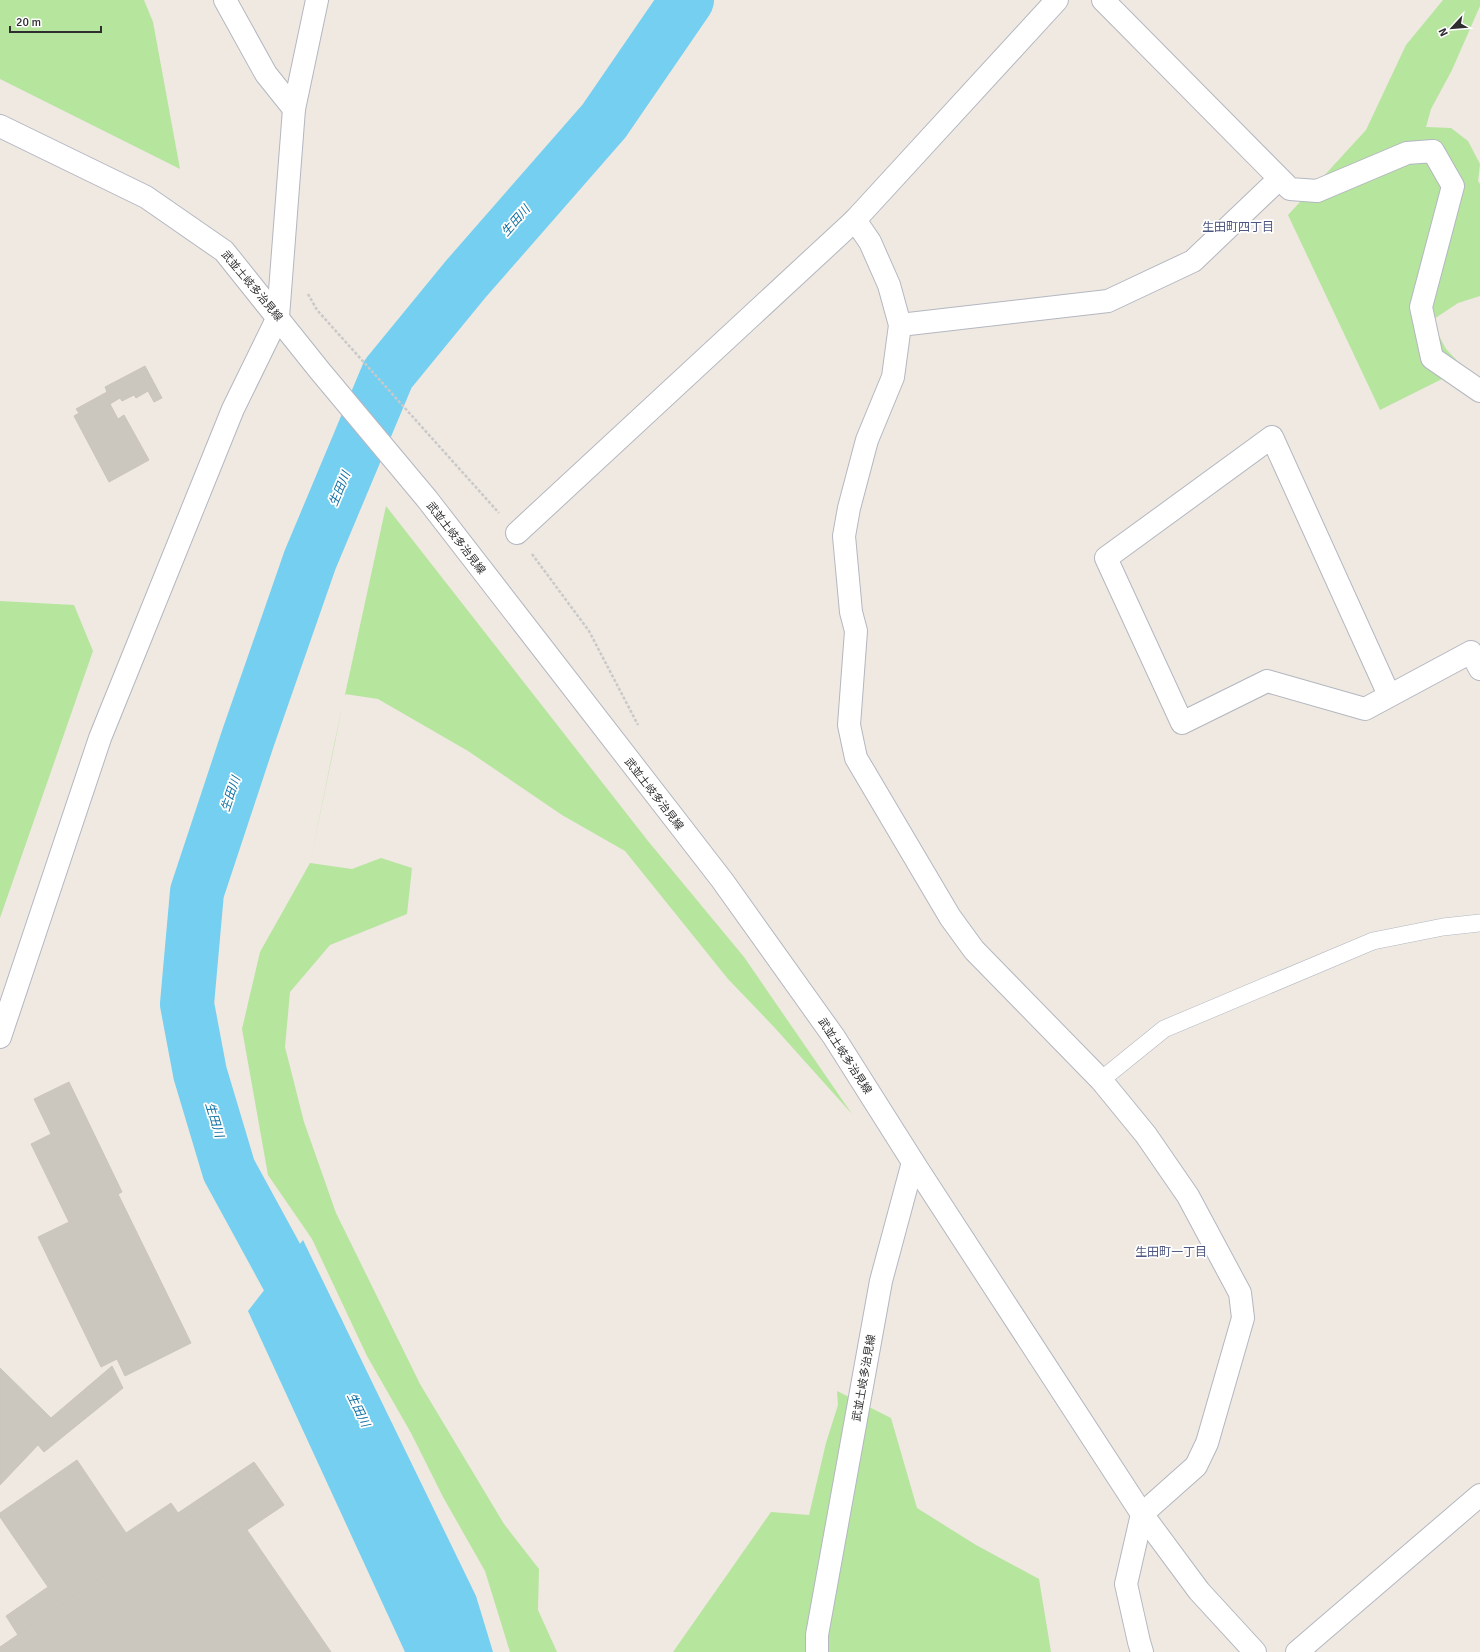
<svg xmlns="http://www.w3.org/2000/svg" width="1480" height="1652" viewBox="0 0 1480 1652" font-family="Signika,'Noto Sans JP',sans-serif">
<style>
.green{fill:#b6e59e}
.water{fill:#75cff0}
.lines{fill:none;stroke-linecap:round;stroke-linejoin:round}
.river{stroke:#75cff0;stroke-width:54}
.building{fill:#cbc7bf;stroke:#cbc5ba}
.service-casing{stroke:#b4b7c1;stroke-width:18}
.minor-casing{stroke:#b4b7c1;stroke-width:24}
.tertiary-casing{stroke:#b4b7c1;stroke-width:24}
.secondary-casing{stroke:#b4b7c1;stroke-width:24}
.path{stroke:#c9c9c9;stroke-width:2.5;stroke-dasharray:3 2;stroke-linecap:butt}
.service{stroke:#fff;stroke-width:17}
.minor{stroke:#fff;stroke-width:22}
.tertiary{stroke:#fff;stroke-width:22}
.secondary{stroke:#fff;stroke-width:22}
.labels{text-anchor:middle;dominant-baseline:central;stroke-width:3.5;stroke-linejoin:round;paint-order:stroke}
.street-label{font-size:11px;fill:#2e2e2e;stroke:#fff}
.water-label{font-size:12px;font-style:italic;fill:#0d6fa3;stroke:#fff}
.neighbourhood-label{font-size:12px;fill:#4d5680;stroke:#fff}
</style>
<rect width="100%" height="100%" fill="#efe9e1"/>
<g class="green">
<path d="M 0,0 L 144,0 L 153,22 L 180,169 L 0,79 Z"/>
<path d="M 1443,0 L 1480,0 L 1480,6 L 1452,70 L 1431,109 L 1426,127 L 1451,128 L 1468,141 L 1480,164 L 1478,181 L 1480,184 L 1480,296 L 1458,303 L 1431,321 L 1446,349 L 1464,368 L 1380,410 L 1288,215 L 1366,130 L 1406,45 Z"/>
<path d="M 386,506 L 648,841 L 744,957 L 852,1114 L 774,1027 L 728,979 L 625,851 L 562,815 L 468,751 L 378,699 L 345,694 L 310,863 L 352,869 L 381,858 L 412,868 L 407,914 L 330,945 L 290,992 L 285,1047 L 304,1122 L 336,1213 L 420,1384 L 504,1524 L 539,1569 L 538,1610 L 557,1652 L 510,1652 L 485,1571 L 443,1497 L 411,1433 L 367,1356 L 312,1239 L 268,1175 L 242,1029 L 260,952 L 310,863 L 334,745 Z"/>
<path d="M 0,601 L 74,605 L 93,651 L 0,918 Z"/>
<path d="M 837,1391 L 891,1418 L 917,1508 L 976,1545 L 1039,1579 L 1051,1652 L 673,1652 L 771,1512 L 809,1515 L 826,1443 L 838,1405 Z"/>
</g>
<path class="water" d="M 303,1240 L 476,1596 L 493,1652 L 405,1652 L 248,1311 Z"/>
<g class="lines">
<path class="river" d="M 318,1333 L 229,1170 L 200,1073 L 187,1004 L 197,892 L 248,738 L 310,560 L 388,374 L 465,280 L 604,121 L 687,0"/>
</g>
<g class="building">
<path d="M 145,366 L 162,398 L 154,402 L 148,391 L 136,398 L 134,395 L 122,401 L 120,398 L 110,404 L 118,419 L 124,415 L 149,460 L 109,482 L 74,416 L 79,413 L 76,409 L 107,392 L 105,387 Z"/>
<path d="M 69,1082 L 122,1192 L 118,1194 L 191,1343 L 125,1376 L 117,1359 L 101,1367 L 38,1237 L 69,1222 L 31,1144 L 51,1134 L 34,1099 Z"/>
<path d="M 112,1366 L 123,1388 L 44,1452 L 38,1445 L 0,1485 L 0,1368 L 51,1418 Z"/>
<path d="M 77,1460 L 126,1533 L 171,1503 L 178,1513 L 254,1462 L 259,1469 L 18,1635 L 6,1616 L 48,1587 L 0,1517 L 0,1513 Z"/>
<path d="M 259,1469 L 284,1505 L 247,1530 L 331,1652 L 0,1652 L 0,1647 Z"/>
</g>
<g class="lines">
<g class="service-casing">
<path id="service" d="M 1101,1080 L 1164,1029 L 1373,941 L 1443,927 L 1480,923"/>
</g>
<g class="minor-casing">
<g id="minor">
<path d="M 225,0 L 266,74 L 294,109"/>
<path d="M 1103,0 L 1290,189 L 1317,191 L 1407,153 L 1433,151 L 1453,186 L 1421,307 L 1432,358 L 1480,391"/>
<path d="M 855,220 L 870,242 L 889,285 L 900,325 L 893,377 L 867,440 L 849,508 L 844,536 L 851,612 L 856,631 L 849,725 L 856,758 L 950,917 L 974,950 L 1101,1080 L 1146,1135 L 1188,1196 L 1240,1293 L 1243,1318 L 1207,1443 L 1196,1466 L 1142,1514 L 1126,1584 L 1139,1642 L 1142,1652"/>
<path d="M 278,317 L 294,109 L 317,0"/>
<path d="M 900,325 L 1108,301 L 1193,261 L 1279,179"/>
<path d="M 517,533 L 855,220 L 1057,0"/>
<path d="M 1389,695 L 1272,437 L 1106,558 L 1182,723 L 1267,681 L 1365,709 L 1471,652 L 1480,669"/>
<path d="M 913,1162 L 1142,1514 L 1199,1591 L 1255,1652"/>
<path d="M 1297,1652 L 1480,1495"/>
</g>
</g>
<g class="tertiary-casing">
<path id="tertiary" d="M 0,1037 L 100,738 L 233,409 L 278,317"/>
</g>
<g class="secondary-casing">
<path id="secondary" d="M 0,126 L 146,197 L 224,251 L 320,371 L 427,499 L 722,880 L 834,1037 L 913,1162 L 881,1281 L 817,1635 L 817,1652"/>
</g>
<g class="path">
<path d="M 308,294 L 317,310 L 499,513"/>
<path d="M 532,554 L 589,631 L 638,725"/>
</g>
<use href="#service" class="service"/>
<use href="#minor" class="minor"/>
<use href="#tertiary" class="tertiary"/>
<use href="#secondary" class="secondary"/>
</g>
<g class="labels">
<g class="street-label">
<text transform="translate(252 286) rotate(50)">武並土岐多治見線</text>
<text transform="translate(456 538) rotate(52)">武並土岐多治見線</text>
<text transform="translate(654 794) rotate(52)">武並土岐多治見線</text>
<text transform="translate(845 1056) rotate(57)">武並土岐多治見線</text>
<text transform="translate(864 1378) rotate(-80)">武並土岐多治見線</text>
</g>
<g class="water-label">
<text transform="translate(516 221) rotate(-49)">生田川</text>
<text transform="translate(340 489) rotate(-67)">生田川</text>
<text transform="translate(231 794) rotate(-71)">生田川</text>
<text transform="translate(214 1120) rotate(73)">生田川</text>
<text transform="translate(358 1410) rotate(64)">生田川</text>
</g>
<g class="neighbourhood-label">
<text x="1238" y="227">生田町四丁目</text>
<text x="1171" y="1252">生田町一丁目</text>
</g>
</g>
<g transform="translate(1452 28) rotate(244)" stroke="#ffffff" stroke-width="3" paint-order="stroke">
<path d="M0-3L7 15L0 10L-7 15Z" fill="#2e2e2e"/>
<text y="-6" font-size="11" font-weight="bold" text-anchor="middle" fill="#2e2e2e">N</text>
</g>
<path d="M10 26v6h91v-6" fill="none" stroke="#2e2e2e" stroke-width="2"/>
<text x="16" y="26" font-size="12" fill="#2e2e2e" stroke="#ffffff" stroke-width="3" paint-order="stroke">20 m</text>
</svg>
